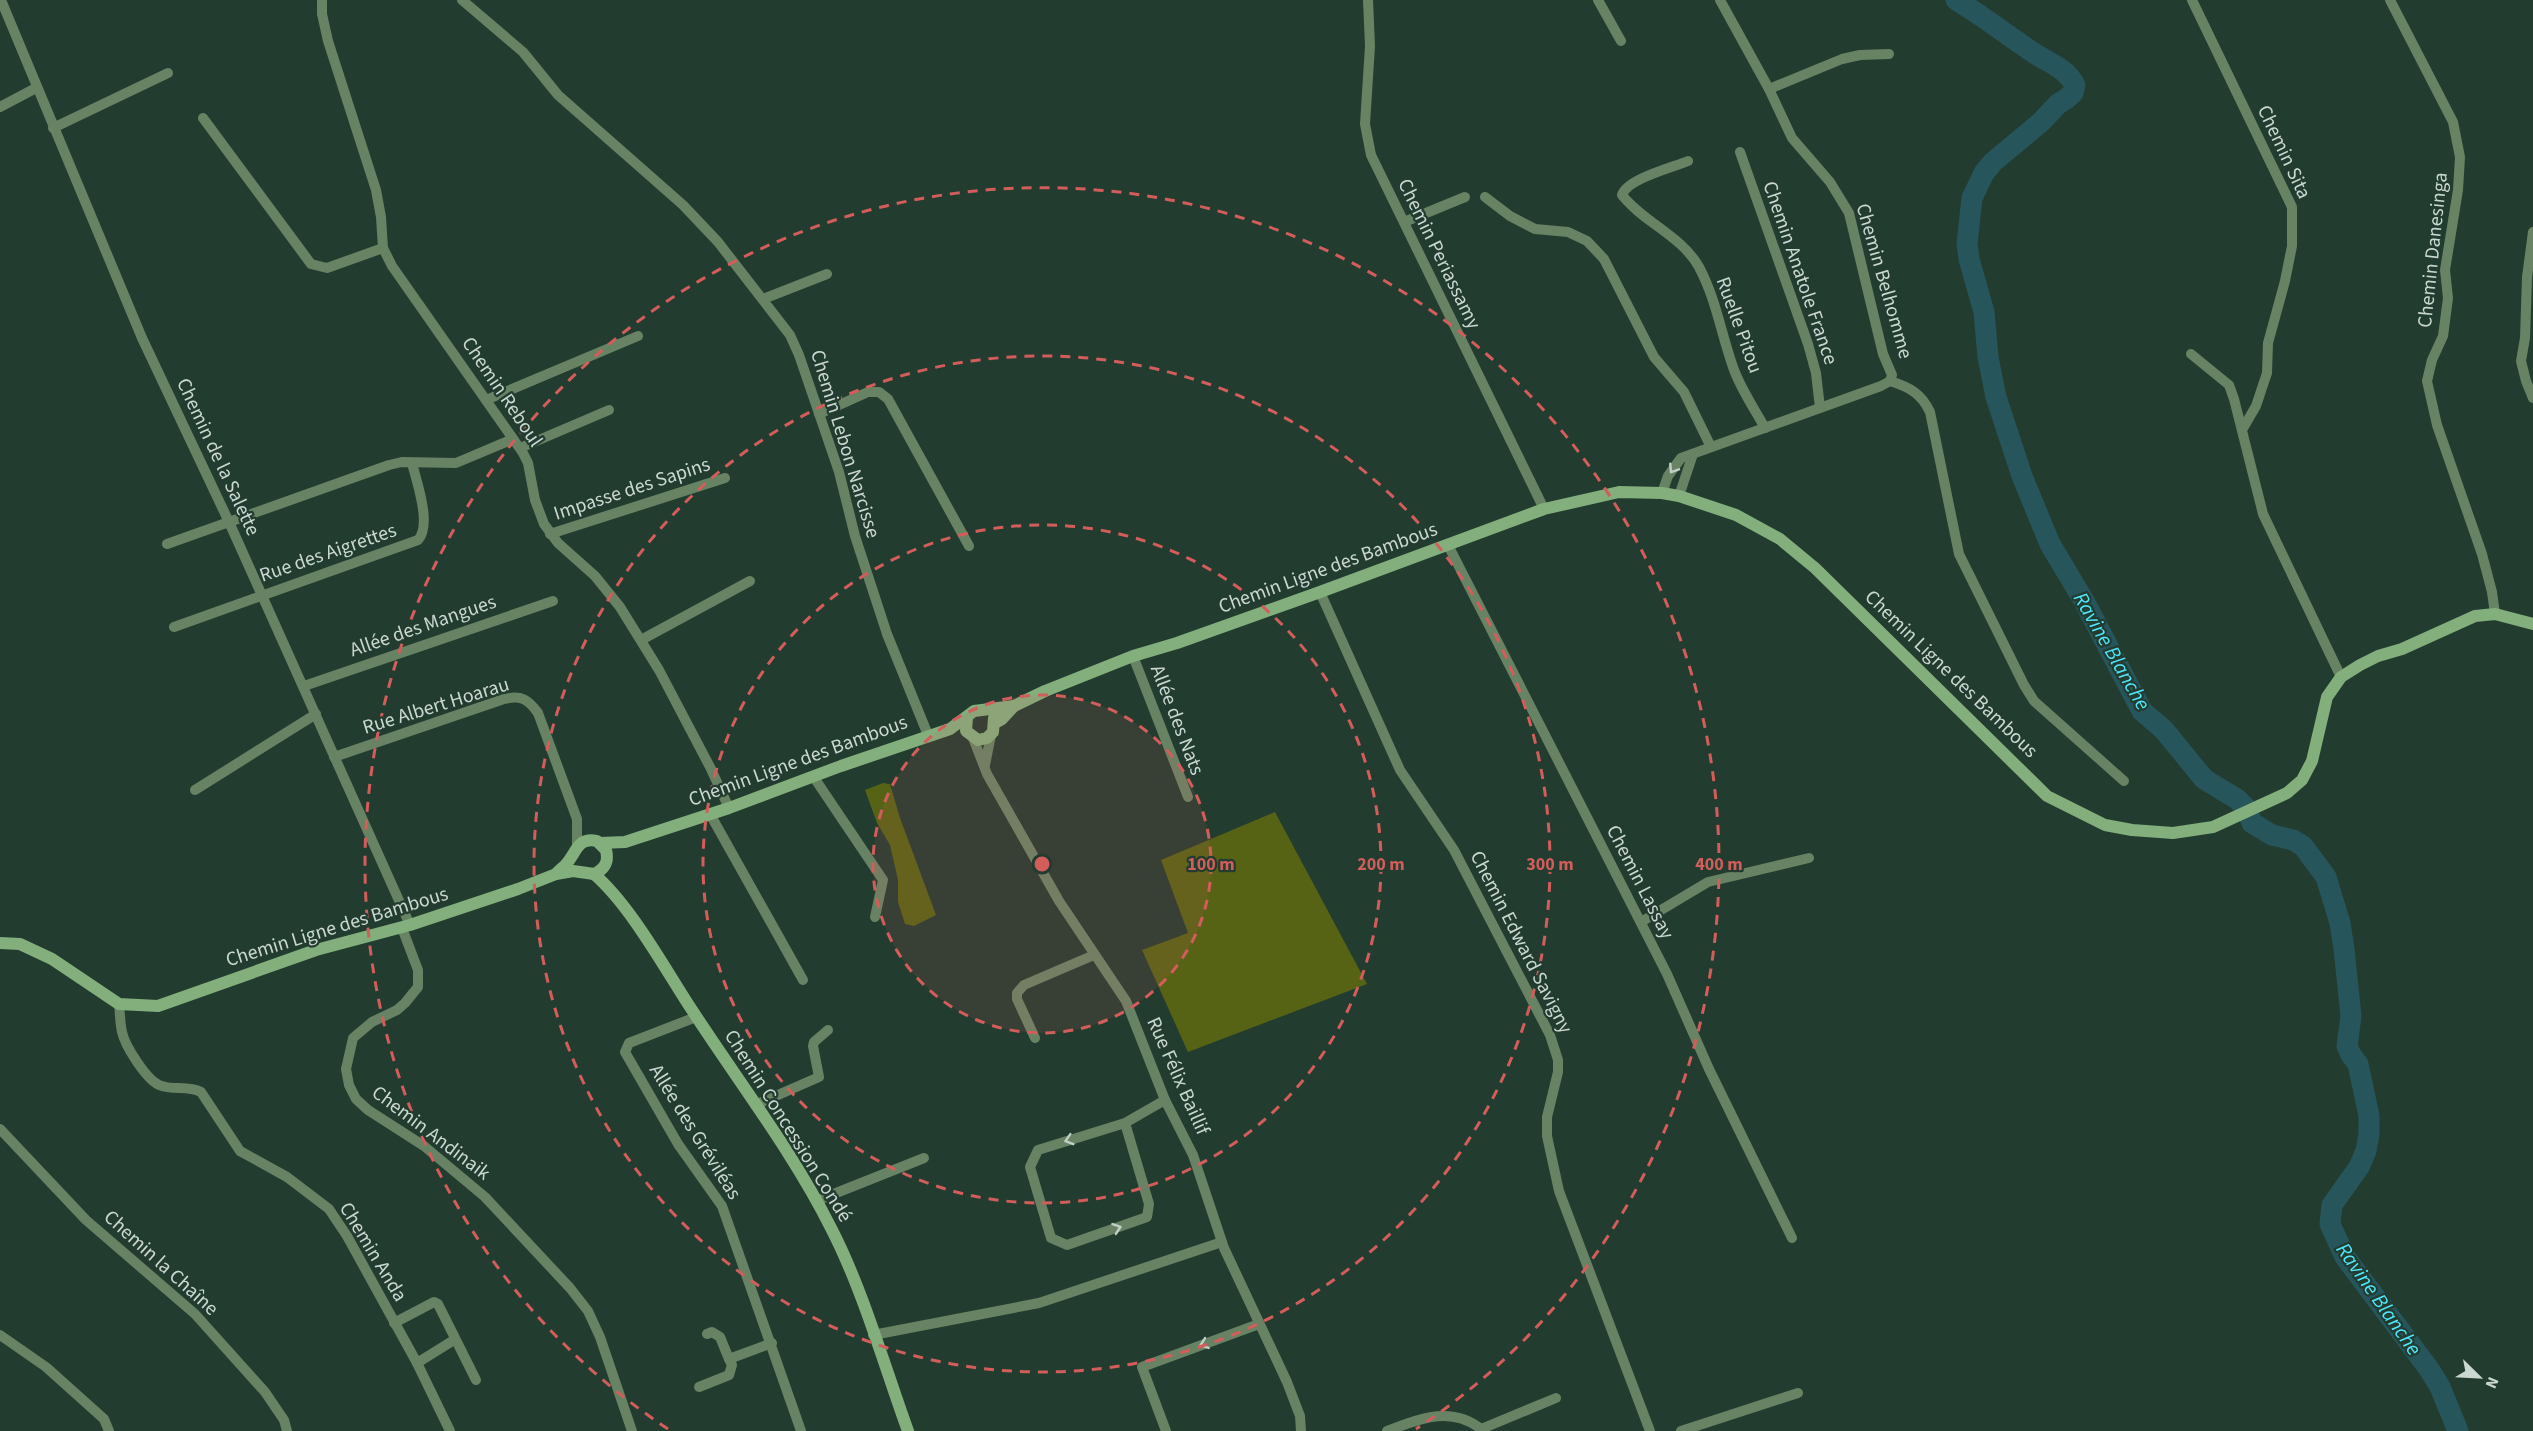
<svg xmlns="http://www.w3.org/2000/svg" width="2533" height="1431" viewBox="0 0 2533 1431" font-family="'Source Sans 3',sans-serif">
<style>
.green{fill:#566315}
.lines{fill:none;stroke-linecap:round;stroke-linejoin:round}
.river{stroke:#27555c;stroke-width:21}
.street{stroke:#678363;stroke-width:10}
.secondary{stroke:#82af7b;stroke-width:12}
.oneway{stroke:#c0d0c6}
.ring{fill:none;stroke:#d25d5b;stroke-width:3;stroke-dasharray:10 8}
.labels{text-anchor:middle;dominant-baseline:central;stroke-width:4.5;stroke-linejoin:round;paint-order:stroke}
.street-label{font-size:20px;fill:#cad8d1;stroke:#233c30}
.water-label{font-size:21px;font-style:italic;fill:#50e7fd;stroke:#233c30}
.centre{fill:#d25d5b;stroke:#233c30;stroke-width:3}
.ring-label{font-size:18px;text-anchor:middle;font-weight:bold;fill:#d25d5b;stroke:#233c30;stroke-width:4.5;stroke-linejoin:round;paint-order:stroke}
</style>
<rect width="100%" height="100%" fill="#233c30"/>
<g class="green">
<path d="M 883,783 L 890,784 L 900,818 L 936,915 L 914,926 L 905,924 L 898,902 L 898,880 L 890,845 L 877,823 L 865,790 Z"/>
<path d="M 1275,812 L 1367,984 L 1188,1052 L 1142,950 L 1188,933 L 1161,860 Z"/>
</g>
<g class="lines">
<path class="river" d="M 1956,0 C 1983,16 2008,36 2034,53 C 2049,63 2066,68 2075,85 L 2073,93 L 2066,99 L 2058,104 L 2041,122 L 1993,162 L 1984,173 L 1972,198 L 1967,244 L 1969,259 L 1984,312 L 1988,357 L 1996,397 L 2022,476 L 2050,544 L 2084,601 L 2142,711 L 2164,730 L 2204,779 L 2237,799 L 2246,808 L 2252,823 L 2272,835 L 2293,840 L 2303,846 L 2326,877 L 2340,923 L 2344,949 L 2351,1016 L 2347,1046 L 2351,1055 L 2358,1064 L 2369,1116 L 2369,1134 L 2366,1151 L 2359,1167 L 2332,1205 L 2330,1224 L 2345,1257 L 2429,1369 L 2440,1387 L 2458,1431"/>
<g class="street">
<path d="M 1,0 L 142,338 L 229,522 L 410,925"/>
<path d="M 322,0 L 322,14 L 328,41 L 376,190 L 381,217 L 383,248 L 392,266 L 523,453 L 528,463 L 535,500 L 544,524 L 558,543 L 595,576 L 620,607 L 659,670 L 710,767 L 729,808"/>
<path d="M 462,0 L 523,52 L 558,95 L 683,205 L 718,242 L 790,335 L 799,355 L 839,472 L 855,536 L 887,634 L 928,735"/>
<path d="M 1368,0 L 1370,46 L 1365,124 L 1371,155 L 1544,509"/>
<path d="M 1598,0 L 1621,41"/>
<path d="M 2192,0 L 2292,207 L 2292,246 L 2285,281 L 2268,343 L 2267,373 L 2256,406 L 2242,430"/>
<path d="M 2390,0 L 2453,122 L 2460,157 L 2458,190 L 2445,270 L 2448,298 L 2443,336 L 2432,360 L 2427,381 L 2437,425 L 2482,554 L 2492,592 L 2495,614"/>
<path d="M 1769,89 L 1842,59 L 1860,55 L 1889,54"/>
<path d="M 0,107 L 36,88"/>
<path d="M 203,118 L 311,264 L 327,268 L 383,248"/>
<path d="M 53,128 L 168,73"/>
<path d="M 1740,152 L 1808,344 L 1816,373 L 1820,408"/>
<path d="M 1688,161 C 1671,168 1627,179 1622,195 C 1643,222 1682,236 1699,267 C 1716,299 1721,333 1733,367 C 1740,388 1754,408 1765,428"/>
<path d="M 1485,197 L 1510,216 L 1535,229 L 1568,232 L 1587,241 L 1604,259 L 1654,357 L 1684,392 L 1711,447"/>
<path d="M 1404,222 L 1465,197"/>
<path d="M 2533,232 L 2527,277 L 2525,338 L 2521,361 L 2526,381 L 2533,398"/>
<path d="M 763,299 L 827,274"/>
<path d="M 2191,354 L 2229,385 L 2234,399 L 2263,514 L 2341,677"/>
<path d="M 1890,381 C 1909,387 1921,393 1930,412 L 1959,554 L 2024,685 L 2034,701 L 2124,781"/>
<path d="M 486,400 L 638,336"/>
<path d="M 819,414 L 868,392 L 879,392 L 888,399 L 969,546"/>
<path d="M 520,448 L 609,410"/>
<path d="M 1662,493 L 1668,476 L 1681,458 L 1881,386 L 1890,381 L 1892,375 L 1883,354 L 1849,213 L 1830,182 L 1792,138 L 1769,89 L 1720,0"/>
<path d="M 1679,496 L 1693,454"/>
<path d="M 550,534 L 725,478"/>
<path d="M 167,544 L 389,465 L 402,462 L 456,463 L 513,439"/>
<path d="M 1448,545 L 1667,974 L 1709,1069 L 1792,1238"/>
<path d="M 1320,592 L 1400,770 L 1454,850 L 1550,1035 L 1558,1060 L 1558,1072 L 1547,1117 L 1547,1136 L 1559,1191 L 1650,1431"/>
<path d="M 174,627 L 418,540 C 432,525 417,483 412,463"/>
<path d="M 641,640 L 750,581"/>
<path d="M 1133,656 L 1188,797"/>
<path d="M 304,686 L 553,601"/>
<path d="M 973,738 L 987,774 L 1059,901 L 1126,1001 L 1165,1100 L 1193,1155 L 1224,1248 L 1287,1382 L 1300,1416 L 1301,1431"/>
<path d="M 334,757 L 504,699 C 521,695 528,699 538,713 L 577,819 L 577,847"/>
<path d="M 985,765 L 991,735"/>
<path d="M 813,776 L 883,880 L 875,917"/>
<path d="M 195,790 L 316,714"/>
<path d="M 710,814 L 803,980"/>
<path d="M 1641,922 L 1708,882 L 1809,858"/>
<path d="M 402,928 L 418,970 L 418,987 L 405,1003 L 397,1010 L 372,1022 L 353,1038 L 346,1069 L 349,1085 L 356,1099 L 368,1110 L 424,1146 L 485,1197 L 570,1288 L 588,1311 L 600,1337 L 632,1431"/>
<path d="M 119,1004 C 120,1013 120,1023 122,1032 C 125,1046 146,1079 159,1085 C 173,1091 187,1085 201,1092 L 240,1151 L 287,1177 L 329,1209 L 347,1236 L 417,1363 L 450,1431"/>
<path d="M 696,1017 L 629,1043 L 625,1052 L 678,1144 L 722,1206 L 801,1431"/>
<path d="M 1035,1038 L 1017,999 L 1017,993 L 1024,985 L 1094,955"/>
<path d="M 755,1105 L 819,1077 L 813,1046 L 814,1042 L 828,1030"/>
<path d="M 1125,1123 L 1149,1204 L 1147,1217 L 1067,1245 L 1051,1238 L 1030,1167 L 1038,1150 L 1125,1123 L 1165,1100"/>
<path d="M 0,1129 L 86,1220 L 195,1314 L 265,1392 L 284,1420 L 287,1431"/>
<path d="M 816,1201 L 924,1158"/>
<path d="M 394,1323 L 434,1302 L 438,1304 L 476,1380"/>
<path d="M 707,1334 L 712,1332 L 720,1337 L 729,1359 L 772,1343"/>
<path d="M 0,1335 L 46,1367 L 104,1419 L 109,1431"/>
<path d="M 873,1335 L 1039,1303 L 1222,1242"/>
<path d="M 417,1363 L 454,1340"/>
<path d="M 699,1387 L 729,1375 L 732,1365 L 729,1359"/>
<path d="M 1481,1429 L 1556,1398"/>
<path d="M 1166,1431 L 1142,1367 L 1259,1324"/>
<path d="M 1387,1431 C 1419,1419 1451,1405 1481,1429"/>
<path d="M 1681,1431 L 1798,1393"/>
</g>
<g class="secondary">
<path d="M 967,717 L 966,731 L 978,740 L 987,738 L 993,732 L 994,718"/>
<path d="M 995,723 L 1002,719 L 1014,706 L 1045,691 L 1133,656 L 1177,643 L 1320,592 L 1544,509 L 1619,492 L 1662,493 L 1679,496 L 1736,515 L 1780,539 L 1815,568 L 2047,796 L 2105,825 L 2132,830 L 2173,833 L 2213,827 L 2287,793 L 2302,780 L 2312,761 L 2327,697 L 2341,677 L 2360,665 L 2378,656 L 2402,649 L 2475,616 L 2495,614 L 2533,624"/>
<path d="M 600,843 L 625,842 L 729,808 L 841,766 L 950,729 L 974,711 L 1014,706"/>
<path d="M 594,874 C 631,906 665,969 692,1010 C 738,1081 793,1152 831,1228 C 863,1290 884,1365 908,1431"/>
<path d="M 0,943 L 20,944 L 52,959 L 119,1004 L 158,1006 L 316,950 L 410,925 L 518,889 L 556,874 L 573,871 L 594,874 C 605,869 609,862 606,850 L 597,841 C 578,837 577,851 567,863 C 564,867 559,870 556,874"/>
</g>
</g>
<defs><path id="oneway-chevron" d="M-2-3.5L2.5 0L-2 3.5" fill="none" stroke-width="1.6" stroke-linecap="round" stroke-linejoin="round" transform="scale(1.5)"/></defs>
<g class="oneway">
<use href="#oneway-chevron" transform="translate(1673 469) rotate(123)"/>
<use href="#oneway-chevron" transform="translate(1069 1140) rotate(163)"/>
<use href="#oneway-chevron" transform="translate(1117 1228) rotate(-19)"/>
<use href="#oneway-chevron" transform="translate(1204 1344) rotate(160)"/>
</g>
<circle cx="1042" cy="864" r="169" fill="#d25d5b" fill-opacity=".12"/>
<g class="ring">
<circle cx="1042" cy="864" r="169"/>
<circle cx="1042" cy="864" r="339"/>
<circle cx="1042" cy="864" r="508"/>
<path d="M668 1429A677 677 0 1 1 1416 1429"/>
</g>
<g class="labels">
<g class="street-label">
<text transform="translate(2284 152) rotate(65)">Chemin Sita</text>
<text transform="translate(2433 250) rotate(-84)">Chemin Danesinga</text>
<text transform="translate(1439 254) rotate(64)">Chemin Periassamy</text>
<text transform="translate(1800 273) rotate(71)">Chemin Anatole France</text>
<text transform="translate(1884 281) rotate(74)">Chemin Belhomme</text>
<text transform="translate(1739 325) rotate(70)">Ruelle Pitou</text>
<text transform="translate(502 392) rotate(56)">Chemin Reboul</text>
<text transform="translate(845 444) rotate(73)">Chemin Lebon Narcisse</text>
<text transform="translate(218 457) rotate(65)">Chemin de la Salette</text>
<text transform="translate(632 489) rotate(-18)">Impasse des Sapins</text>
<text transform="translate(328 553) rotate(-19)">Rue des Aigrettes</text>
<text transform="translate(1328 568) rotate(-20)">Chemin Ligne des Bambous</text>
<text transform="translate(423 626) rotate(-19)">Allée des Mangues</text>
<text transform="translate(1951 674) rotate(44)">Chemin Ligne des Bambous</text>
<text transform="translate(436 706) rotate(-17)">Rue Albert Hoarau</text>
<text transform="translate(1177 720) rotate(69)">Allée des Nats</text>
<text transform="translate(798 761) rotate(-20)">Chemin Ligne des Bambous</text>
<text transform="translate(1640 882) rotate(63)">Chemin Lassay</text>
<text transform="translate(337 927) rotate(-17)">Chemin Ligne des Bambous</text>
<text transform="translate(1521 942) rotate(63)">Chemin Edward Savigny</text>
<text transform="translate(1178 1076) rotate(66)">Rue Félix Baillif</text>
<text transform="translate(788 1126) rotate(58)">Chemin Concession Condé</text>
<text transform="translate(695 1132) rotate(58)">Allée des Gréviléas</text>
<text transform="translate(431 1133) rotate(37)">Chemin Andinaik</text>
<text transform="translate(373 1252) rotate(59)">Chemin Anda</text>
<text transform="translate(161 1263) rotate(42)">Chemin la Chaîne</text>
</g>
<g class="water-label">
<text transform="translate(2112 651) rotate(60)">Ravine Blanche</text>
<text transform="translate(2379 1299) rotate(55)">Ravine Blanche</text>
</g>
</g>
<circle cx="1042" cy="864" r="9" class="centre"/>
<g class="ring-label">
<text x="1211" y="870">100 m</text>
<text x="1381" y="870">200 m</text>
<text x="1550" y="870">300 m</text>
<text x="1719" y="870">400 m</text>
</g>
<g transform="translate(2479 1377) rotate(114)" stroke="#233c30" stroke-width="4.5" paint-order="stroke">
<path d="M0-4.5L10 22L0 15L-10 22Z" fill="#cad8d1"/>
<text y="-9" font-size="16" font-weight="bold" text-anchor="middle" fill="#cad8d1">N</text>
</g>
</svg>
